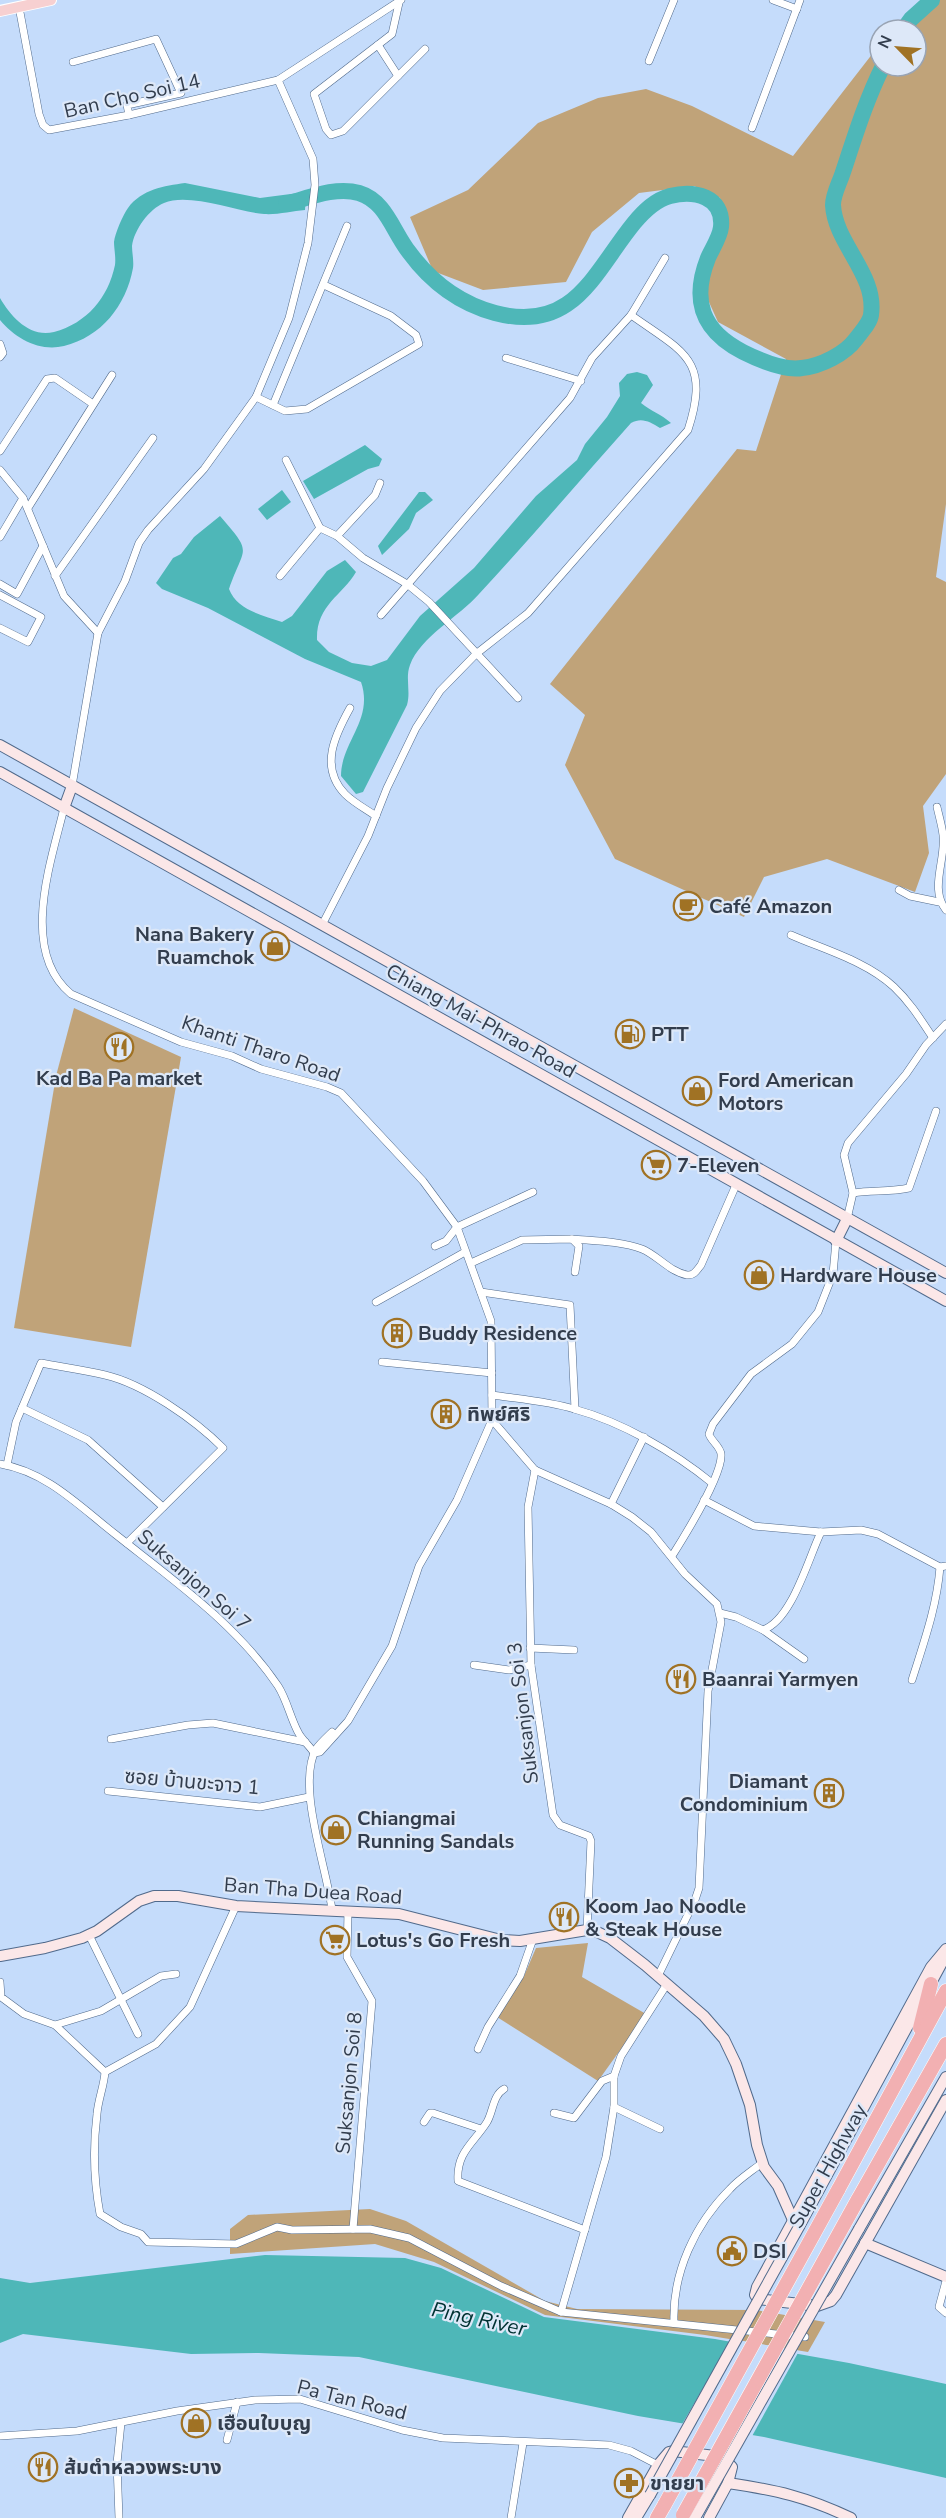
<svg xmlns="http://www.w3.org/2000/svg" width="946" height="2518" viewBox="0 0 946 2518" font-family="'Nunito Sans','Noto Sans Thai',sans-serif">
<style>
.green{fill:#c0a379}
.water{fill:#4eb7b8}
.pier{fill:#c5dcfb}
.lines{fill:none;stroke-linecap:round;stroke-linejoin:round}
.river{stroke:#4eb7b8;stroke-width:16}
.street-casing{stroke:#516a8b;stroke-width:8}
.secondary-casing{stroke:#516a8b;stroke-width:12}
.primary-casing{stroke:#fff;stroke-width:12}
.highway-casing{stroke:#fff;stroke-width:15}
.street{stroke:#fff;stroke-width:7}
.secondary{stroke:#fbe7e8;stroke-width:10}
.primary{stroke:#f7d0d1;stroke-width:10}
.highway{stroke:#f2b0b2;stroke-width:14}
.secondary-bridge-casing{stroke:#516a8b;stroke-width:12;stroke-linecap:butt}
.highway-bridge-casing{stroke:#fff;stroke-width:15;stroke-linecap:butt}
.secondary-bridge{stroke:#fbe7e8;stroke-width:10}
.highway-bridge{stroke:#f2b0b2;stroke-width:14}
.labels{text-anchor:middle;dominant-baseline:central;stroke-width:4.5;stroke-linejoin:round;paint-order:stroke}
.street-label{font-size:20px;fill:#323d4d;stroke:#dde8f8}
.poi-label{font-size:20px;font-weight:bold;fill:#323d4d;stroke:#dde8f8;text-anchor:start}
.water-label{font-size:21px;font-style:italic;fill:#003132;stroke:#dde8f8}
</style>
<rect width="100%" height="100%" fill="#c5dcfb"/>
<g class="green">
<path d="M 921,0 L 946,0 L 946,504 L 936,577 L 946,582 L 946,774 L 923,806 L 929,853 L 915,892 L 827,859 L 764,877 L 744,917 L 615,859 L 565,765 L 585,715 L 550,684 L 737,449 L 756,451 L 786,359 L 718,322 L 704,291 L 710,267 L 726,227 L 720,198 L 694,186 L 639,193 L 592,232 L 566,282 L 483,290 L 433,271 L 410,217 L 468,190 L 538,123 L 598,98 L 646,89 L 692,106 L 793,156 L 880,44 L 880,66 L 916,66 L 916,30 L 893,30 Z"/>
<path d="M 74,1008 L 181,1057 L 131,1347 L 14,1328 L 56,1076 Z"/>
<path d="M 588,1943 L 582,1977 L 646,2014 L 598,2081 L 497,2017 L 524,1976 L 536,1948 Z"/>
<path d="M 370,2209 L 406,2221 L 545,2301 L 577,2309 L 756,2310 L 825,2322 L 808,2352 L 705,2335 L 545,2315 L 434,2262 L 375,2244 L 230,2254 L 230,2229 L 248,2215 Z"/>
</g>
<g class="water">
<path d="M 185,183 L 260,198 L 306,192 L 305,210 C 292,211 277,215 264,214 C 238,212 189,192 164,203 C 149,209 134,230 132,246 C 132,253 134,261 133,268 C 126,306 101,337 64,346 C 40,352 16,339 0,320 L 0,298 C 11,317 30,338 54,332 C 87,323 108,298 115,265 C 116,257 114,249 114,242 C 115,233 123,215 128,208 C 142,189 164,186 185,183 Z"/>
<path d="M 637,372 L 647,375 L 653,385 L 641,403 C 652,412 660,413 671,423 L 660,428 C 650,422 642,417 631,423 C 580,480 531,538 479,594 C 460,616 420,637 410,665 C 405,678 411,691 407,705 L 363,792 L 356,794 L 341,776 C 341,742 374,720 361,682 L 305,659 L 208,608 L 162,589 L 156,583 L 173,558 L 181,554 L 194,537 L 220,516 C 254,555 244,545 229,589 C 237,610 262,615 282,622 L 292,616 L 327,571 L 345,560 L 356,572 C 342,596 316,605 317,640 L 329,652 L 352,663 L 371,666 L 387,660 L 420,616 L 474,568 L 536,496 L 577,460 L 585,444 L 607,417 L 620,396 L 619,383 L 627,374 Z"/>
<path d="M 365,445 L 382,459 L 379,466 L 368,469 L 314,499 L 303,481 Z"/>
<path d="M 282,490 L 291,502 L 267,520 L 258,509 Z"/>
<path d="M 419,492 L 425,492 L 433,500 L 416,513 L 409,529 L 382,555 L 378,546 Z"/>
<path d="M 265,2255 L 405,2258 L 441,2268 L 544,2317 L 715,2339 L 849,2363 L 946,2384 L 946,2478 L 764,2437 L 638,2416 L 359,2357 L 259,2353 L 191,2354 L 23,2334 L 0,2343 L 0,2278 L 30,2283 Z"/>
</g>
<path class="pier" d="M 732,2339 L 799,2351 L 751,2438 L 681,2426 Z"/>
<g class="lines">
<g class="river">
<path d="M 903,30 L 911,19 L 932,0"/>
<path d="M 286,204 C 308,198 336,186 359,193 C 386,201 393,232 409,252 C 431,282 458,303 495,313 C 574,334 594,272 634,223 C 644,211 655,200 670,196 C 694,190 724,196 721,227 C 720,237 712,249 708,258 C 691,301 702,331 743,352 C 759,360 784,371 802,368 C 821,366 845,354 856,339 C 861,332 870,323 871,315 C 877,274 835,244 833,205 C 833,194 840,182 843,172 C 855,136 866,100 883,66"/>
</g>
<g class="street-casing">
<g id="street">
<path d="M 773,0 L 797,9"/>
<path d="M 399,3 L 392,34 L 314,94 L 326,129 L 331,135 L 343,131 L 425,49"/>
<path d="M 19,7 L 39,114 L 43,125 L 49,130 L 129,115 L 278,80 L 401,0"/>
<path d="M 378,45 L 398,76"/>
<path d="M 649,61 L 674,0"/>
<path d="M 73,62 L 156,39 L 181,93 L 127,105 L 129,115"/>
<path d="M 752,128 L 800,0"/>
<path d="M 0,344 L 3,353 L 0,357"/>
<path d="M 506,358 L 581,381"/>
<path d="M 256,397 L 285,411 L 307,409 L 419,344 L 416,335 L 391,316 L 324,285"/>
<path d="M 273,405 L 347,226"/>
<path d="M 0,451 L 47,379 L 55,378 L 93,404"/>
<path d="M 286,460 L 320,528 L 337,536 L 363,558 L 407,584 L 429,602 L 518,698"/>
<path d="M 0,470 L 23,498 L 64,596 L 98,633"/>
<path d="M 28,508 L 112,375"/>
<path d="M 337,536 L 375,495 L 380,483"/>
<path d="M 0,537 L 23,498"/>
<path d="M 55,576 L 153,438"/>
<path d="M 280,576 L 320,528"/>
<path d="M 0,584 L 17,594 L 43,546"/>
<path d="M 0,595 L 41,617 L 28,642 L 0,628"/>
<path d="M 381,615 L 570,398 L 592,358 L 631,315 L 665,258"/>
<path d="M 350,708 C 335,735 319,767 345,794 C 354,803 366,809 376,816"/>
<path d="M 72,786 L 98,633 L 125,581 L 139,543 L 148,530 L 204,469 L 256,397 L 289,318 L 308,243 L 315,185 L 313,159 L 278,80"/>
<path d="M 937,807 C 939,816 942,826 943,835 C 946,860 929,889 946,910"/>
<path d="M 64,808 C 51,862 19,951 71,994 L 181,1042 L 232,1056 L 261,1069 L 327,1087 L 341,1093 L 423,1181 L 457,1227 L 491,1321 L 492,1420 L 457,1500 L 419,1566 L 392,1646 L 348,1721 L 320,1752 L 314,1753"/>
<path d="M 899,890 L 910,896 L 939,902"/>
<path d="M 322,925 L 368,836 L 387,788 L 416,728 L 440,691 L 476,654 L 528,613 L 688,430 C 711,359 683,352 631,315"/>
<path d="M 791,935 C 825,950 866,961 894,987 C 910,1002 921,1020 933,1038"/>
<path d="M 853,1193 C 872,1190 891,1192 909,1188 L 936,1111"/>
<path d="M 847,1219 L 853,1193 L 844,1155 L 848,1143 L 906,1074 L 926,1045 L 946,1024"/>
<path d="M 572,1239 C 595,1241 620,1241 642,1249 C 657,1255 670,1272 687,1275 C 694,1276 697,1270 701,1265 L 736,1185"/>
<path d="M 435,1246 L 446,1241 L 457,1227 L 533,1192"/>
<path d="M 471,1263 L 522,1240 L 572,1239 L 579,1246 L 575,1272"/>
<path d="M 481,1292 L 570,1305 L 575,1409"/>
<path d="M 376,1302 L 465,1252"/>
<path d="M 382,1362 L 492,1373"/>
<path d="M 492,1395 C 519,1399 548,1401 574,1409 C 622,1422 674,1452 712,1483"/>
<path d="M 22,1408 L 88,1440 L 163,1507"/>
<path d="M 492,1420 L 535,1470 L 611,1504 L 632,1517 L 651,1532 L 685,1574 L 717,1604 L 721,1622 L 708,1691 L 699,1888 L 695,1900 L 658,1976"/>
<path d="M 0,1464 C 47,1472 79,1506 115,1534 C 173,1580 236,1624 278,1686 C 287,1700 290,1717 298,1732 C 302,1740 310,1746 314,1753"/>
<path d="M 7,1465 L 16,1422 L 41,1363 C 62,1367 84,1370 105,1375 C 144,1384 195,1420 223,1448 L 127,1543"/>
<path d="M 535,1470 L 528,1507 L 531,1665 L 553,1815 L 560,1825 L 589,1836 L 591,1841 L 587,1930"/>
<path d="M 704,1500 L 754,1526 L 821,1532 L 861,1530 L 878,1534 L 940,1567 L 946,1566"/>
<path d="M 611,1504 L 644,1437"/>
<path d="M 672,1556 C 684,1537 723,1474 721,1454 C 720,1446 711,1441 709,1434 L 713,1424 L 751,1374 L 792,1344 L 818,1312 L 833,1274 L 836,1241"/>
<path d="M 720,1613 L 736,1617 L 763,1630 C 792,1620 808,1559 821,1532"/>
<path d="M 763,1630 L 804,1659"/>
<path d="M 530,1648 L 574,1650"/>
<path d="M 474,1665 L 509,1670 L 531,1665"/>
<path d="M 912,1680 C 924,1642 937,1606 940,1567"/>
<path d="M 111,1739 L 188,1725 L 213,1723 L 305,1742"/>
<path d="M 108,1791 L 260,1807 L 309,1797"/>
<path d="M 332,1910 C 327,1868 296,1786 316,1749 C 320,1743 327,1737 332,1732"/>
<path d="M 348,1911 L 347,1957 L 372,2001 L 353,2229"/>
<path d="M 89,1935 L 138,2034"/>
<path d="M 0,1982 L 1,1997 L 24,2014 L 55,2025 L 105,2072 C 104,2086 98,2100 97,2114 C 93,2146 94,2182 100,2214 L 121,2227 L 141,2234 L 148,2242 L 236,2244 L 277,2227 L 292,2230 L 370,2229 L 409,2238 L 501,2286 L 561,2312 L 805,2337"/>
<path d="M 55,2025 L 101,2011 L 161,1976 L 176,1974"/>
<path d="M 478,2049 L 488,2027 L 520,1976 L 533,1939"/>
<path d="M 105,2072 L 156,2044 L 190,2007 L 236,1906"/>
<path d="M 504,2089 C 493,2095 493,2112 487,2122 C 474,2143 456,2152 458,2181 L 585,2230"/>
<path d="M 614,2107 L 660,2129"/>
<path d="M 554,2113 L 574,2118 L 602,2081 L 614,2076"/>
<path d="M 424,2122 L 430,2113 L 433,2113 L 481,2129"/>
<path d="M 946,2281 L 939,2307 L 946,2313"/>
<path d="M 561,2312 L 606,2157 L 614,2107 L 614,2076 L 621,2056 L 667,1984"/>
<path d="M 674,2323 C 672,2273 695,2224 730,2189 C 739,2179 752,2171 763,2162"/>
<path d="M 0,2436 L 77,2431 L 177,2411 L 255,2400 L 300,2399 L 402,2430 L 443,2438 L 609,2445 L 631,2451 L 658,2465"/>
<path d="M 227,2440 L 237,2402"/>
<path d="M 119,2518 L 117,2463 L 121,2423"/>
<path d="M 511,2518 L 523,2443"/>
</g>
</g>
<g class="secondary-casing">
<g id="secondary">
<path d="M 0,745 L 946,1273"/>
<path d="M 0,772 L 946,1301"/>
<path d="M 64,808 L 72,786"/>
<path d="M 836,1241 L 847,1219"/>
<path d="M 946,1949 L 931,1967 L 757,2287 L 755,2295 L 758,2299 L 817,2306 L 831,2301 L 836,2295 L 946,2100"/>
<path d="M 0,1956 L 45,1948 L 82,1938 L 97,1931 L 139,1901 L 154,1896 L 178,1896 L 236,1906 L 399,1914 L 501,1940 L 520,1941 L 587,1930 L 595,1931 L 610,1938 L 645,1965 L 704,2016 L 724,2039 L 736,2064 L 750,2105 L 757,2145 L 764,2167 L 778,2186 L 793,2220"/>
<path d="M 800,2225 L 944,1959"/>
<path d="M 859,2229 L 946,2077"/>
<path d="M 865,2243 L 946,2277"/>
<path d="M 728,2483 C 776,2490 807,2497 851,2518"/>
<path d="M 628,2518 L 658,2465 L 669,2452 L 673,2451 L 715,2456 L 724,2458 L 732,2467 L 728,2483 L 709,2518"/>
<path d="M 636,2518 L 650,2495"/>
</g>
</g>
<g class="primary-casing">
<path id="primary" d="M 0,11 L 51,0"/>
</g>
<g class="highway-casing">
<g id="highway">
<path d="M 920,2028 L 931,1984"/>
<path d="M 838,2190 L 946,1991"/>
<path d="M 857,2201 L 946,2044"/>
<path d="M 657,2518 L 665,2504"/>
</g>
</g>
<use href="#street" class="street"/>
<use href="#secondary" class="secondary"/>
<use href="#primary" class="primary"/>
<use href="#highway" class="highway"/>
<g class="secondary-bridge-casing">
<g id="secondary-bridge">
<path d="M 650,2495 L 800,2225"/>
<path d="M 695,2518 L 859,2229"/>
</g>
</g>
<g class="highway-bridge-casing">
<g id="highway-bridge">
<path d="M 665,2504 L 838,2190"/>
<path d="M 683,2515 L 857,2201"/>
</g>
</g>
<use href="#secondary-bridge" class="secondary-bridge"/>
<use href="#highway-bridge" class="highway-bridge"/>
</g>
<defs>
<g id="cafe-ring" transform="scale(1.5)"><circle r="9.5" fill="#dde8f8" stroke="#a07224" stroke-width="1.5"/><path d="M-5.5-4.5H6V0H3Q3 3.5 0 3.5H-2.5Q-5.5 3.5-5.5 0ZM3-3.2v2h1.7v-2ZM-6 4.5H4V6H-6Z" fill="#a07224"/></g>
<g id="shop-ring" transform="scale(1.5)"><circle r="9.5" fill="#dde8f8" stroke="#a07224" stroke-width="1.5"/><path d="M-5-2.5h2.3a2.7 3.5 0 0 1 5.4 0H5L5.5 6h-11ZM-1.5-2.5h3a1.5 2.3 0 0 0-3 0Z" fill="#a07224"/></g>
<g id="fuel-ring" transform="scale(1.5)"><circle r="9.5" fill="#dde8f8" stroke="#a07224" stroke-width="1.5"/><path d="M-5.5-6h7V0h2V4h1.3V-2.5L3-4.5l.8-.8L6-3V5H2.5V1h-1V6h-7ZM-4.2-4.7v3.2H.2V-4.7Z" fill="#a07224"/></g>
<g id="restaurant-ring" transform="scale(1.5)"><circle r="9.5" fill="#dde8f8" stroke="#a07224" stroke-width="1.5"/><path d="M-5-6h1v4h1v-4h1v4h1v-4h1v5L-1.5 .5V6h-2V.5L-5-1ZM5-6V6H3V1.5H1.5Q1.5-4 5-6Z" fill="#a07224"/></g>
<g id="supermarket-ring" transform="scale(1.5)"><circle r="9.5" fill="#dde8f8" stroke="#a07224" stroke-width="1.5"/><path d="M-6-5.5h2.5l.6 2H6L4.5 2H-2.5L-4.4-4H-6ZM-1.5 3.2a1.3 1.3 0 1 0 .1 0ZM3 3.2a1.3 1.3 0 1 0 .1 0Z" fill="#a07224"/></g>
<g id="building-ring" transform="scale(1.5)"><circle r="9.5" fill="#dde8f8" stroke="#a07224" stroke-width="1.5"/><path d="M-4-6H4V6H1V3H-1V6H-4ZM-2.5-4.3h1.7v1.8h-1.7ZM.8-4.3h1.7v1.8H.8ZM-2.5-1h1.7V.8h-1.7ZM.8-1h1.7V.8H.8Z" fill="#a07224"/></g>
<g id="civic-ring" transform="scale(1.5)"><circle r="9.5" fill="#dde8f8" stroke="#a07224" stroke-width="1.5"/><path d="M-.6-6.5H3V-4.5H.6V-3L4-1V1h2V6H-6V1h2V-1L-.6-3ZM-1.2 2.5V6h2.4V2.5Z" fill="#a07224"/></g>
<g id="pharmacy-ring" transform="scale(1.5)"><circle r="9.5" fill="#dde8f8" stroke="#a07224" stroke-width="1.5"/><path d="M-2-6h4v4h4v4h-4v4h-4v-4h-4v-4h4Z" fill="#a07224"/></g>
</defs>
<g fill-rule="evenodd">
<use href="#cafe-ring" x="688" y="906"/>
<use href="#shop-ring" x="275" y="946"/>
<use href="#fuel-ring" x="630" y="1034"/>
<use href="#restaurant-ring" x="119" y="1047"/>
<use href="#shop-ring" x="697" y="1091"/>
<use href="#supermarket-ring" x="656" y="1165"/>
<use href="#shop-ring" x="759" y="1275"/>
<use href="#building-ring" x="397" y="1333"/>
<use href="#building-ring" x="446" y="1414"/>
<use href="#restaurant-ring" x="681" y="1679"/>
<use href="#building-ring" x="829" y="1793"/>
<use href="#shop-ring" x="336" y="1830"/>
<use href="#restaurant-ring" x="564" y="1917"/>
<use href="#supermarket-ring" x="335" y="1940"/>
<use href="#civic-ring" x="732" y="2251"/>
<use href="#shop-ring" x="196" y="2423"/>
<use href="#restaurant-ring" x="43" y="2467"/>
<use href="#pharmacy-ring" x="629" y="2483"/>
</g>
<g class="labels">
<g class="street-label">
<text transform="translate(132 96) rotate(-13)">Ban Cho Soi 14</text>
<text transform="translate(481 1021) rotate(29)">Chiang Mai-Phrao Road</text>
<text transform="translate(261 1049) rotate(19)">Khanti Tharo Road</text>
<text transform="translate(194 1580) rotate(41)">Suksanjon Soi 7</text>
<text transform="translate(523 1713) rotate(-97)">Suksanjon Soi 3</text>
<text transform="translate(192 1782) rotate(5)">ซอย บ้านขะจาว 1</text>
<text transform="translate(313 1891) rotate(4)">Ban Tha Duea Road</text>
<text transform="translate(349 2083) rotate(-85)">Suksanjon Soi 8</text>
<text transform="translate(828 2166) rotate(-61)">Super Highway</text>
<text transform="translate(352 2400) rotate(14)">Pa Tan Road</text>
</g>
<g class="poi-label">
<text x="709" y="906">Café Amazon</text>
<text x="254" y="934" text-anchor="end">Nana Bakery<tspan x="254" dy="23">Ruamchok</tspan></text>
<text x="651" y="1034">PTT</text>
<text x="119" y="1078" text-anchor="middle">Kad Ba Pa market</text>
<text x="718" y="1080">Ford American<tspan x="718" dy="23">Motors</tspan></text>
<text x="677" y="1165">7-Eleven</text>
<text x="780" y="1275">Hardware House</text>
<text x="418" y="1333">Buddy Residence</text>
<text x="467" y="1414">ทิพย์ศิริ</text>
<text x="702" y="1679">Baanrai Yarmyen</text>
<text x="808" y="1781" text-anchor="end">Diamant<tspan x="808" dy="23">Condominium</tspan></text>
<text x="357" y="1818">Chiangmai<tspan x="357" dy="23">Running Sandals</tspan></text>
<text x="585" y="1906">Koom Jao Noodle<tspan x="585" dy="23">&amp; Steak House</tspan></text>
<text x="356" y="1940">Lotus's Go Fresh</text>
<text x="753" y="2251">DSI</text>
<text x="217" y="2423">เฮือนใบบุญ</text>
<text x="64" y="2467">ส้มตำหลวงพระบาง</text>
<text x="650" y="2483">ขายยา</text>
</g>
<g class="water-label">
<text transform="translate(479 2319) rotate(12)">Ping River</text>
</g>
</g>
<g transform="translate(898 48) rotate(295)"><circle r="28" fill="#dde8f8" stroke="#99a4b4" stroke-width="1.5"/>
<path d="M0-4.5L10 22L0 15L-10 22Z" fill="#a07224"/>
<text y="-9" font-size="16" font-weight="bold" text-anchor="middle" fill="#323d4d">N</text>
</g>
</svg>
